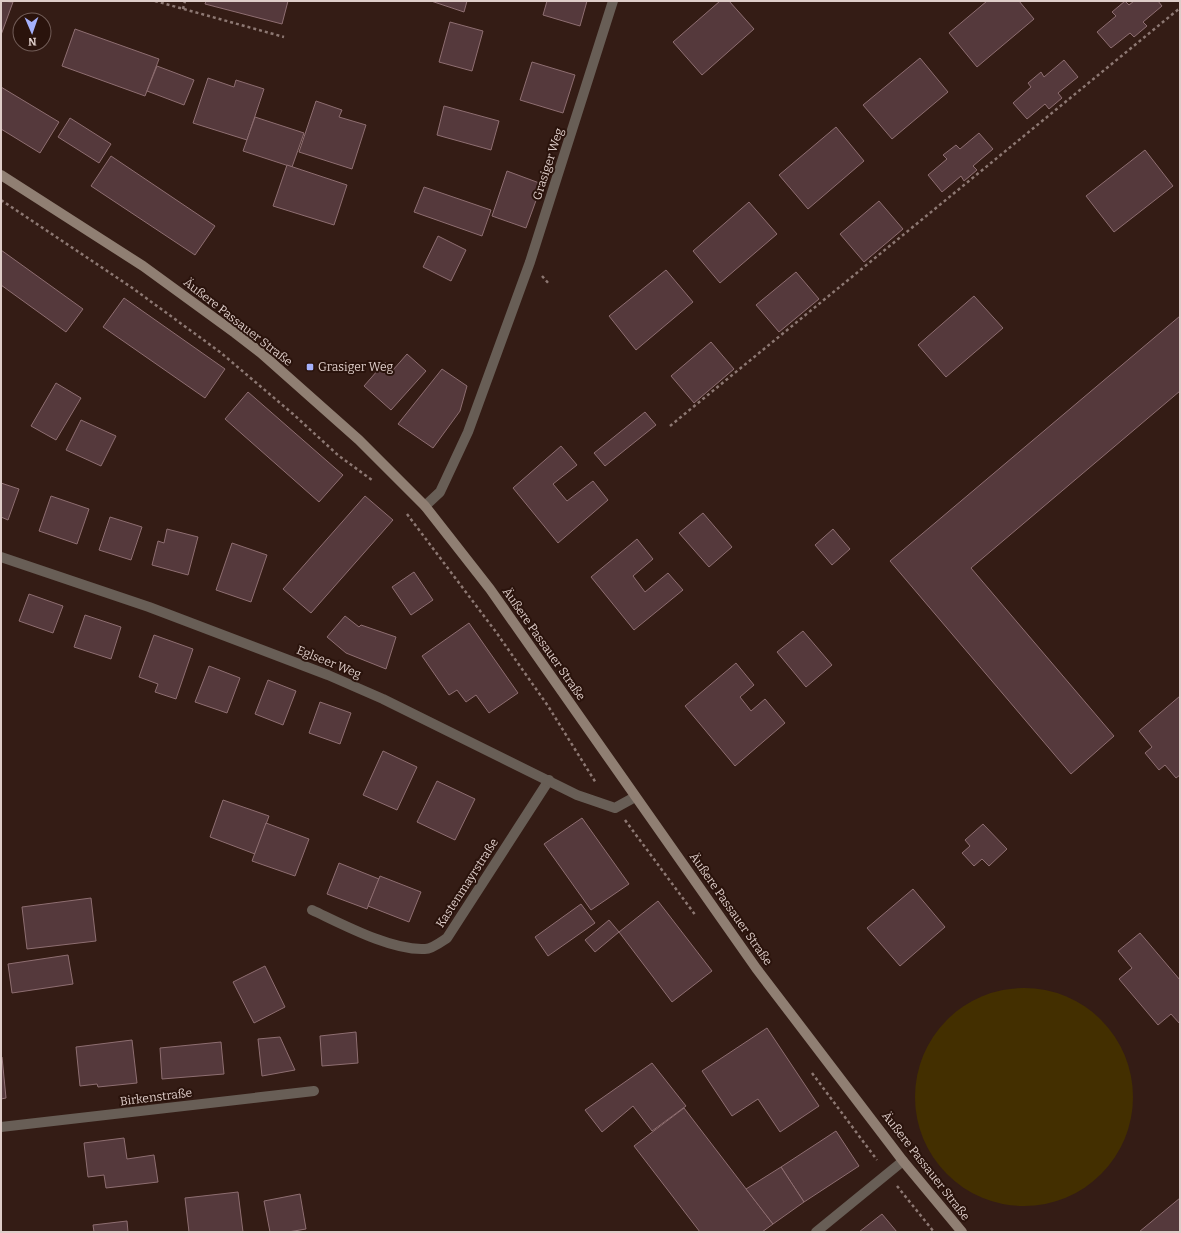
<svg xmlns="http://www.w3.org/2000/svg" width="1181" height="1233" viewBox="0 0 1181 1233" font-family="Bitter,serif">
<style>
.green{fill:#432f00}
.building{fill:#55393c;stroke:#8e6e71}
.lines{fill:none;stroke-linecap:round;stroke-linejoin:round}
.path{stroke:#8d7873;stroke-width:2.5;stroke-dasharray:3 3;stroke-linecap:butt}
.service{stroke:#685e56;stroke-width:10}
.minor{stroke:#685e56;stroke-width:10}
.secondary{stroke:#907f73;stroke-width:10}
.poi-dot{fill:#a5b1fc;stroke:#2a130c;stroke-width:1.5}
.labels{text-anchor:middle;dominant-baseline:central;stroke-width:4;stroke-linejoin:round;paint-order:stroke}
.street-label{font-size:12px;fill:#decdc9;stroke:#2a130c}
.poi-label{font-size:12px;fill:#decdc9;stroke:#2a130c;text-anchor:start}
</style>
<rect width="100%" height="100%" fill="#341c15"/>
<circle class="green" cx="1024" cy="1097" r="109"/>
<g class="building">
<path d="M 1,1 L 13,2 L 1,35 Z"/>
<path d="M 206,1 L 288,1 L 282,24 L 205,4 Z"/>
<path d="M 431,1 L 467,1 L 464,12 Z"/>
<path d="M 547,1 L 587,1 L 580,26 L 543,15 Z"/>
<path d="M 720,1 L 729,1 L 754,29 L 702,75 L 673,42 Z"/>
<path d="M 987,1 L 1019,1 L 1034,19 L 977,67 L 949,33 Z"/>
<path d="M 1125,1 L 1129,5 L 1134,1 L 1158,1 L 1162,6 L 1143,22 L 1147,26 L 1134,37 L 1130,33 L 1111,48 L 1097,32 L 1116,16 L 1112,12 Z"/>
<path d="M 450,22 L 483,31 L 472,71 L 439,62 Z"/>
<path d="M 75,29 L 159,59 L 145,96 L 62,66 Z"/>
<path d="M 920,58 L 948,92 L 892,139 L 863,105 Z"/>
<path d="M 1064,60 L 1078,77 L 1058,93 L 1062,98 L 1049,109 L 1045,104 L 1027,119 L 1013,103 L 1031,87 L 1028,83 L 1041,72 L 1044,77 Z"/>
<path d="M 532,62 L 575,75 L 563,113 L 520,100 Z"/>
<path d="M 157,66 L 194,80 L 184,105 L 147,91 Z"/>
<path d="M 208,78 L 234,87 L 236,80 L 264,89 L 247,140 L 193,123 Z"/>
<path d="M 1,87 L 59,122 L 40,153 L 1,129 Z"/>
<path d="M 316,101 L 342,110 L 339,117 L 366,125 L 352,169 L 299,152 Z"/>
<path d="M 444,106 L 499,121 L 491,150 L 437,135 Z"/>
<path d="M 255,117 L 304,133 L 292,167 L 243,151 Z"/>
<path d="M 70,118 L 111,144 L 99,163 L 58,137 Z"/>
<path d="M 836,127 L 864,161 L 808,209 L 779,175 Z"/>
<path d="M 979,133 L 993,149 L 973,166 L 977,170 L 964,181 L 961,176 L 942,192 L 928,175 L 947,159 L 943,155 L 956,145 L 960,149 Z"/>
<path d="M 1145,150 L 1173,186 L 1114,232 L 1086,196 Z"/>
<path d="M 111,156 L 215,226 L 195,255 L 91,186 Z"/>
<path d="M 287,165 L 347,185 L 334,225 L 273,206 Z"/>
<path d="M 507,171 L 542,184 L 526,228 L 492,216 Z"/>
<path d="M 424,187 L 491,210 L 482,236 L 414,212 Z"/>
<path d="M 879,201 L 903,229 L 864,262 L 840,234 Z"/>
<path d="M 749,202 L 777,234 L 720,283 L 693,251 Z"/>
<path d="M 438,236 L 466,250 L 451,281 L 423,267 Z"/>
<path d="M 1,250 L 83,309 L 66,332 L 1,285 Z"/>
<path d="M 666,270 L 693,302 L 636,350 L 609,316 Z"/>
<path d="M 796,272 L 819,299 L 779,332 L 756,305 Z"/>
<path d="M 974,296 L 1003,328 L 946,377 L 918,345 Z"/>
<path d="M 124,298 L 225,369 L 205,398 L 103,327 Z"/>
<path d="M 1180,316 L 1180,391 L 971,568 L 1114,736 L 1071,774 L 890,561 Z"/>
<path d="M 711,342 L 734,369 L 694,403 L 671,376 Z"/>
<path d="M 407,354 L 426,371 L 391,410 L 364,386 L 385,362 L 393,370 Z"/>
<path d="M 442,369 L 467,386 L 460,411 L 433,448 L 398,424 Z"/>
<path d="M 56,383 L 81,398 L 56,440 L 31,426 Z"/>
<path d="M 248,392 L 343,475 L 319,502 L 225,419 Z"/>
<path d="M 645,412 L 656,425 L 605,466 L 594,453 Z"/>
<path d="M 81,420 L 116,436 L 101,466 L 66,450 Z"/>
<path d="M 561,446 L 577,465 L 553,484 L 567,501 L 593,481 L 608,500 L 558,543 L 513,488 Z"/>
<path d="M 1,483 L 19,489 L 8,520 L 1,517 Z"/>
<path d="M 51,496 L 89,509 L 77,544 L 39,531 Z"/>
<path d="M 365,496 L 393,520 L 311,613 L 283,589 Z"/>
<path d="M 703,513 L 732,547 L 709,567 L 679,533 Z"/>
<path d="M 110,517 L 142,527 L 131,560 L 99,550 Z"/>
<path d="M 167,529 L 198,537 L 188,575 L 152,565 L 158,541 L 164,543 Z"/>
<path d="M 833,529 L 850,549 L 832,565 L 815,545 Z"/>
<path d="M 637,539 L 653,559 L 633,576 L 645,592 L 668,573 L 683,590 L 634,630 L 591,577 Z"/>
<path d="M 232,543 L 267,555 L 251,602 L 216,590 Z"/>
<path d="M 414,572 L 433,600 L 411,615 L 392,587 Z"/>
<path d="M 29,594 L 63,606 L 53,633 L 19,621 Z"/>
<path d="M 85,615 L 121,627 L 111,659 L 74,647 Z"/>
<path d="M 345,616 L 359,627 L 361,625 L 396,637 L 386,669 L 346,653 L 327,637 Z"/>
<path d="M 469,623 L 518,693 L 489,713 L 476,695 L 466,702 L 457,690 L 449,695 L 422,656 Z"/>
<path d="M 803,631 L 832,665 L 806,687 L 777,652 Z"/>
<path d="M 154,635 L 193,649 L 176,699 L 155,692 L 158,684 L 139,677 Z"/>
<path d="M 736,663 L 754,685 L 740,697 L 751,711 L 765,699 L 785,723 L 735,766 L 685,706 Z"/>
<path d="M 209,666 L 240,678 L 227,713 L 195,702 Z"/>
<path d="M 268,680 L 296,691 L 283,725 L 255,714 Z"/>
<path d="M 1180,696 L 1180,775 L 1176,778 L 1165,765 L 1159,770 L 1145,753 L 1152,747 L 1139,731 Z"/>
<path d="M 320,702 L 351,713 L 340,744 L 309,733 Z"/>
<path d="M 383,751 L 417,767 L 397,810 L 363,795 Z"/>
<path d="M 437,781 L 475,799 L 455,840 L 417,822 Z"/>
<path d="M 223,800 L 269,816 L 255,854 L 210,837 Z"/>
<path d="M 582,818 L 629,884 L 591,910 L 544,844 Z"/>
<path d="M 266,823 L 309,839 L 295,876 L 252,861 Z"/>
<path d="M 983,824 L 1007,849 L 989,866 L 982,859 L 974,866 L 962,853 L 970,846 L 965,840 Z"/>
<path d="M 339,863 L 379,879 L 367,909 L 327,894 Z"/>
<path d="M 380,876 L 421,892 L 409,922 L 368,906 Z"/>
<path d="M 913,889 L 945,927 L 900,966 L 867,928 Z"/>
<path d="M 91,898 L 96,941 L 27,949 L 22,907 Z"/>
<path d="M 658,901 L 712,971 L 672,1002 L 619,932 Z"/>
<path d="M 581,904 L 595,923 L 548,956 L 535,937 Z"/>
<path d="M 609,920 L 619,932 L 595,952 L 585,940 Z"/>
<path d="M 1140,933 L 1180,980 L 1180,1024 L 1171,1014 L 1158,1025 L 1119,979 L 1132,968 L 1118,951 Z"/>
<path d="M 68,955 L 73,984 L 12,993 L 8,964 Z"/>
<path d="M 265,966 L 285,1007 L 254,1023 L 233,982 Z"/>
<path d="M 767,1028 L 819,1106 L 780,1132 L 758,1099 L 732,1116 L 702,1071 Z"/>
<path d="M 356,1032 L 358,1063 L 322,1066 L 320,1036 Z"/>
<path d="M 280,1037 L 295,1070 L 262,1076 L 258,1039 Z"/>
<path d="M 132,1040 L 137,1083 L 98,1087 L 97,1084 L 80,1086 L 76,1047 Z"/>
<path d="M 221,1042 L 224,1074 L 162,1079 L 160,1048 Z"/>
<path d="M 1,1057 L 2,1057 L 6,1098 L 1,1099 Z"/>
<path d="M 652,1063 L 686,1106 L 652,1131 L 633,1106 L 602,1132 L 585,1110 Z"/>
<path d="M 684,1108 L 773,1224 L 762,1232 L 700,1232 L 634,1146 Z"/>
<path d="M 836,1131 L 859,1166 L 804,1202 L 781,1167 Z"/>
<path d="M 124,1138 L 127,1159 L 154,1155 L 158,1182 L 106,1188 L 104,1175 L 88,1177 L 84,1143 Z"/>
<path d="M 781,1167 L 804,1202 L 773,1224 L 746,1189 Z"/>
<path d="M 238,1192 L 243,1232 L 189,1232 L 185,1198 Z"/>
<path d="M 300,1194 L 306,1229 L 288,1232 L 270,1232 L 264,1201 Z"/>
<path d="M 1180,1198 L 1180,1232 L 1139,1232 Z"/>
<path d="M 882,1214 L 897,1232 L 859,1232 Z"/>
<path d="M 127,1221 L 128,1232 L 94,1232 L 93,1225 Z"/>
</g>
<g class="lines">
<g class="path">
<path d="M 155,1 L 284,37"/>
<path d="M 183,9 L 185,1"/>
<path d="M 1,200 L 131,287 L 220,352 L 293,414 L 339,456 L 372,480"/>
<path d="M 542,276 L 550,285"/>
<path d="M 670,426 L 1180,8"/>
<path d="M 407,514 L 496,632 L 548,706 L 596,783"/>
<path d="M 625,820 L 696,916"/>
<path d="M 812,1073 L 877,1160"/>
<path d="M 897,1186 L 934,1232"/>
</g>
<path class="service" d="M 312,910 C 342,924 392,951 425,949 C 432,949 441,942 447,938 L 549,780"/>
<g class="minor">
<path d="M 425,506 L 440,492 L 468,432 L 530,262 L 613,1"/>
<path d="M 1,557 L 149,607 L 328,675 L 383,699 L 577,795 L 615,808 L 635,797"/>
<path d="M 1,1127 L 314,1091"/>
<path d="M 816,1232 L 903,1161"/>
</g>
<path class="secondary" d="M 1,175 L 143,266 L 235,333 L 261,353 L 359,440 L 425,506 L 490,589 L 756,968 L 903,1161 L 962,1232"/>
</g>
<rect class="poi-dot" x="306" y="363" width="8" height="8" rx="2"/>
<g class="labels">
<g class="street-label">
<text transform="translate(548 164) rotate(-72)">Grasiger Weg</text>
<text transform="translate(238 322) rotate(38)">Äußere Passauer Straße</text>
<text transform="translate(544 644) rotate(55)">Äußere Passauer Straße</text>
<text transform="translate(329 662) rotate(22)">Eglseer Weg</text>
<text transform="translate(467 883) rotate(-57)">Kastenmayrstraße</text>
<text transform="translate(731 909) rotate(55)">Äußere Passauer Straße</text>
<text transform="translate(156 1097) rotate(-7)">Birkenstraße</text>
<text transform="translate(926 1166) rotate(52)">Äußere Passauer Straße</text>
</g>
<g class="poi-label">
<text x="318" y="367">Grasiger Weg</text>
</g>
</g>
<rect width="1181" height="1233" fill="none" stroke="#decdc9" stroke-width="4"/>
<g transform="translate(32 32) rotate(178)"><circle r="19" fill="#2a130c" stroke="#725d58"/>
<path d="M0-3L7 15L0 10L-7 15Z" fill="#a5b1fc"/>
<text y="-6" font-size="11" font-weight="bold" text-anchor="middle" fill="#decdc9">N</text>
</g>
</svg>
